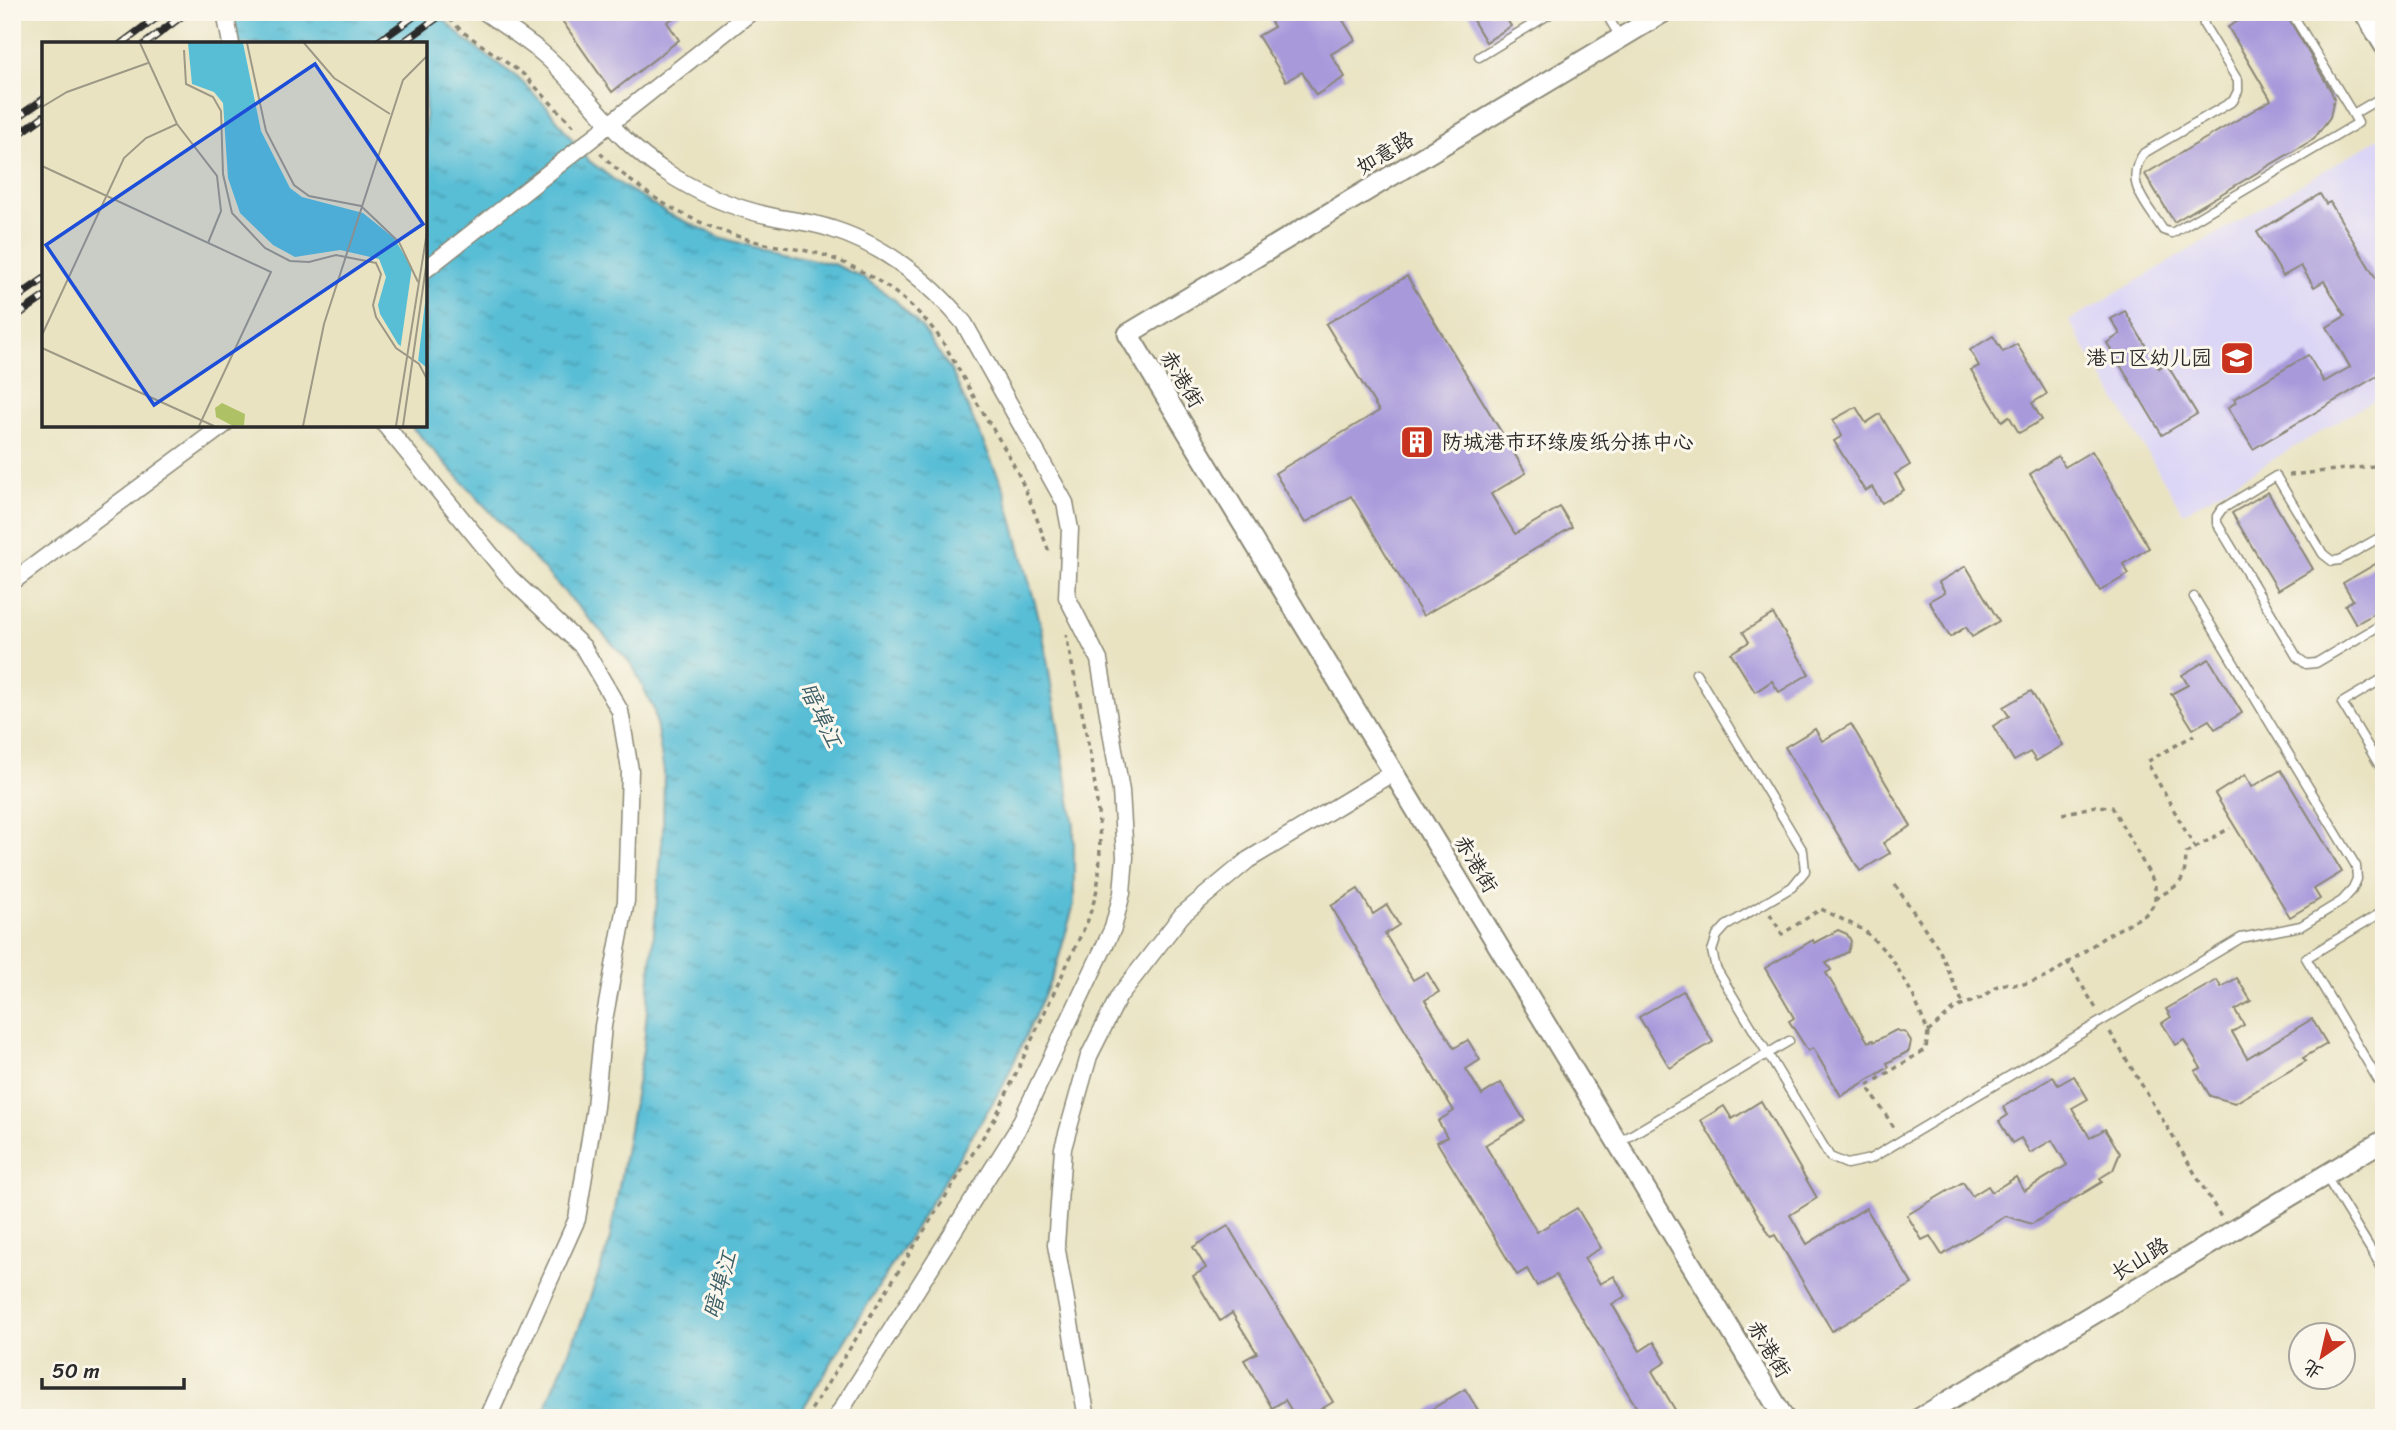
<svg xmlns="http://www.w3.org/2000/svg" width="2396" height="1430" viewBox="0 0 2396 1430" font-family="Sriracha,'LXGW WenKai TC',sans-serif">
<style>
.built{fill:#dcd6f6}
.water{fill:url(#water-ripples);stroke:#427480;stroke-width:2}
.building{fill:#a899db}
.lines{fill:none;stroke-linecap:round;stroke-linejoin:round}
.service-casing{stroke:#8a8776;stroke-width:11}
.minor-casing{stroke:#8a8776;stroke-width:19}
.tertiary-casing{stroke:#8a8776;stroke-width:23}
.path{stroke:#8a8776;stroke-width:3.5;stroke-dasharray:5 5;stroke-linecap:butt}
.service{stroke:#fff;stroke-width:8}
.minor{stroke:#fff;stroke-width:16}
.tertiary{stroke:#fff;stroke-width:19}
.rail-casing{stroke:#2b2b2b;stroke-width:8}
.rail{stroke:#fbf7ec;stroke-width:5;stroke-dasharray:16;stroke-linecap:butt}
.minor-bridge-casing{stroke:#8a8776;stroke-width:19;stroke-linecap:butt}
.minor-bridge{stroke:#fff;stroke-width:16}
.labels{text-anchor:middle;dominant-baseline:central;stroke-width:6;stroke-linejoin:round;paint-order:stroke}
.street-label{font-size:21px;fill:#2b2b2b;stroke:#fbf7ec}
.poi-label{font-size:21px;fill:#2b2b2b;stroke:#fbf7ec;text-anchor:end}
.water-label{font-size:23px;font-style:italic;fill:#3b5e67;stroke:#fbf7ec}
.inset-road{fill:none;stroke:#9d9986;stroke-width:2}
.view{fill:#1d4ed8;fill-opacity:0.15;stroke:#1d4ed8;stroke-width:3.5}
.inset-edge{fill:none;stroke:#2b2b2b;stroke-width:3.5}
</style>
<defs>
<pattern id="water-ripples" width="26" height="14" patternUnits="userSpaceOnUse" patternTransform="scale(1.75)"><rect width="26" height="14" fill="#58bed6"/><path d="M2 4q2-2 4 0t4 0M15 11q2-2 4 0t4 0" fill="none" stroke="#499bae"/></pattern>
</defs>
<rect width="100%" height="100%" fill="#fbf7ec"/>
<filter id="ink" filterUnits="userSpaceOnUse"><feTurbulence type="fractalNoise" baseFrequency=".0143" numOctaves="2"/><feDisplacementMap in="SourceGraphic" scale="14" xChannelSelector="R" yChannelSelector="G"/><feConvolveMatrix kernelMatrix="1 2 1 2 8 2 1 2 1" color-interpolation-filters="sRGB"/></filter>
<filter id="wash" filterUnits="userSpaceOnUse"><feTurbulence type="fractalNoise" baseFrequency=".00686" numOctaves="4" result="noise"/><feDisplacementMap in="SourceGraphic" scale="28" xChannelSelector="R" yChannelSelector="G"/><feGaussianBlur stdDeviation="1.57" result="paint"/><feColorMatrix in="noise" values="0 0 0 0 0 0 0 0 0 0 0 0 0 0 0 0 0 1.4 0 .05"/><feComposite in="paint" operator="in"/></filter>
<g filter="url(#wash)">
<rect width="100%" height="100%" fill="#e9e3c2"/>
<path class="built" d="M 2384,135 L 2384,394 L 2183,513 L 2069,321 Z"/>
<path class="water" d="M 234,12 L 436,12 L 464,39 L 518,78 L 547,107 L 588,160 L 617,182 L 669,214 L 720,237 L 753,247 L 833,264 L 862,277 L 894,299 L 922,328 L 952,372 L 1004,489 L 1042,629 L 1074,825 L 1074,904 L 1055,971 L 1003,1086 L 797,1418 L 541,1418 L 581,1323 L 609,1244 L 644,1044 L 663,832 L 664,772 L 654,710 L 633,666 L 410,425 L 425,425 L 425,44 L 235,44 Z"/>
<g id="blocks">
<g class="building">
<path d="M 556,12 L 683,12 L 667,22 L 679,40 L 612,92 Z"/>
<path d="M 1265,12 L 1338,12 L 1355,40 L 1331,54 L 1345,77 L 1316,95 L 1302,72 L 1286,81 L 1258,36 L 1274,27 Z"/>
<path d="M 1468,12 L 1502,12 L 1511,26 L 1486,42 Z"/>
<path d="M 2254,12 L 2285,12 L 2331,91 L 2334,99 L 2330,117 L 2314,139 L 2174,222 L 2145,174 L 2271,100 L 2228,27 Z"/>
<path d="M 2320,194 L 2326,204 L 2330,202 L 2384,292 L 2384,372 L 2253,449 L 2228,408 L 2236,402 L 2234,399 L 2308,355 L 2324,382 L 2350,367 L 2327,327 L 2345,316 L 2324,281 L 2314,287 L 2301,266 L 2283,276 L 2257,232 Z"/>
<path d="M 1407,276 L 1526,473 L 1491,494 L 1515,534 L 1560,507 L 1572,527 L 1423,616 L 1351,496 L 1305,523 L 1275,473 L 1379,411 L 1326,324 Z"/>
<path d="M 2125,311 L 2159,368 L 2166,363 L 2197,414 L 2162,435 L 2107,343 L 2120,334 L 2111,319 Z"/>
<path d="M 1993,336 L 2003,352 L 2017,344 L 2047,394 L 2032,403 L 2042,420 L 2019,433 L 2009,416 L 2002,421 L 1971,370 L 1979,366 L 1970,350 Z"/>
<path d="M 1856,407 L 1866,423 L 1880,414 L 1910,465 L 1895,474 L 1904,490 L 1882,503 L 1872,487 L 1865,491 L 1834,441 L 1842,436 L 1833,420 Z"/>
<path d="M 2092,451 L 2149,548 L 2123,564 L 2129,574 L 2100,591 L 2030,474 L 2058,456 L 2065,467 Z"/>
<path d="M 2268,492 L 2313,569 L 2278,590 L 2232,513 Z"/>
<path d="M 2384,559 L 2384,608 L 2356,624 L 2345,605 L 2353,600 L 2343,583 Z"/>
<path d="M 1966,566 L 1999,621 L 1972,637 L 1966,627 L 1950,637 L 1929,601 L 1945,592 L 1939,582 Z"/>
<path d="M 1773,614 L 1809,674 L 1779,692 L 1772,681 L 1755,692 L 1731,653 L 1749,642 L 1743,632 Z"/>
<path d="M 2209,659 L 2242,713 L 2215,729 L 2209,720 L 2193,729 L 2171,694 L 2188,685 L 2182,675 Z"/>
<path d="M 2031,691 L 2063,745 L 2036,761 L 2030,752 L 2014,761 L 1993,726 L 2009,716 L 2003,707 Z"/>
<path d="M 1851,724 L 1911,826 L 1883,843 L 1890,853 L 1860,871 L 1785,747 L 1815,729 L 1822,741 Z"/>
<path d="M 2281,770 L 2342,872 L 2314,889 L 2320,899 L 2290,917 L 2215,794 L 2245,775 L 2252,787 Z"/>
<path d="M 1358,889 L 1373,914 L 1387,905 L 1399,925 L 1385,934 L 1413,980 L 1427,972 L 1439,992 L 1425,1000 L 1454,1048 L 1468,1040 L 1480,1060 L 1466,1069 L 1482,1095 L 1501,1083 L 1525,1121 L 1485,1145 L 1537,1232 L 1577,1208 L 1601,1248 L 1584,1258 L 1600,1284 L 1614,1276 L 1626,1296 L 1612,1304 L 1640,1351 L 1654,1342 L 1666,1362 L 1652,1371 L 1680,1418 L 1643,1418 L 1556,1275 L 1537,1286 L 1527,1269 L 1517,1275 L 1437,1142 L 1447,1137 L 1438,1121 L 1454,1111 L 1331,906 Z"/>
<path d="M 1838,930 L 1847,934 L 1851,941 L 1848,952 L 1826,963 L 1831,970 L 1826,973 L 1868,1042 L 1873,1040 L 1874,1042 L 1896,1030 L 1906,1033 L 1911,1041 L 1909,1051 L 1887,1063 L 1889,1067 L 1841,1096 L 1813,1048 L 1808,1051 L 1789,1021 L 1794,1018 L 1765,968 L 1813,940 L 1814,943 Z"/>
<path d="M 2237,978 L 2251,1001 L 2235,1010 L 2244,1025 L 2232,1032 L 2247,1058 L 2312,1019 L 2327,1044 L 2303,1058 L 2306,1061 L 2235,1103 L 2210,1096 L 2195,1071 L 2201,1068 L 2184,1040 L 2176,1045 L 2162,1023 L 2171,1017 L 2166,1009 L 2217,980 L 2221,987 Z"/>
<path d="M 1683,991 L 1713,1042 L 1670,1068 L 1639,1017 Z"/>
<path d="M 2074,1076 L 2088,1099 L 2072,1108 L 2090,1138 L 2105,1129 L 2120,1153 L 2113,1170 L 2100,1178 L 2102,1182 L 2032,1224 L 2006,1216 L 1942,1255 L 1930,1236 L 1922,1240 L 1907,1215 L 1963,1182 L 1972,1196 L 1988,1186 L 1992,1192 L 2016,1177 L 2024,1191 L 2067,1165 L 2052,1140 L 2030,1153 L 2021,1138 L 2012,1143 L 1999,1121 L 2008,1115 L 2003,1107 L 2053,1077 L 2058,1085 Z"/>
<path d="M 1761,1101 L 1817,1198 L 1790,1215 L 1807,1244 L 1866,1208 L 1912,1284 L 1832,1331 L 1775,1235 L 1771,1237 L 1701,1120 L 1724,1106 L 1732,1119 Z"/>
<path d="M 1228,1226 L 1333,1402 L 1306,1418 L 1296,1418 L 1285,1400 L 1272,1408 L 1244,1360 L 1257,1353 L 1232,1313 L 1220,1321 L 1193,1276 L 1206,1268 L 1193,1247 Z"/>
<path d="M 1465,1389 L 1483,1418 L 1417,1418 Z"/>
</g>
</g>
</g>
<g filter="url(#ink)">
<use href="#blocks" fill-opacity="0" stroke="#8a8776" stroke-width="2"/>
<g class="lines">
<g class="service-casing">
<g id="service">
<path d="M 1605,12 L 1620,37"/>
<path d="M 2206,12 L 2203,17 L 2204,25 L 2238,81 L 2238,91 L 2233,101 L 2144,153 C 2122,182 2147,204 2163,230 L 2172,233 L 2358,123 L 2353,114"/>
<path d="M 2291,12 L 2353,114 L 2384,96"/>
<path d="M 1479,57 L 1553,12"/>
<path d="M 2384,535 L 2340,560 L 2332,561 L 2323,554 L 2276,476 L 2222,509 L 2217,516 L 2217,523 L 2297,657 L 2306,664 L 2316,663 L 2384,623"/>
<path d="M 1696,673 L 1803,851 L 1805,871 L 1792,887 L 1726,926 L 1717,936 L 1712,951 L 1716,968 L 1830,1157 L 1847,1164 L 1870,1159 L 2241,938 L 2301,926 L 2342,901 L 2352,890 L 2357,879 L 2356,866 L 2194,597"/>
<path d="M 2384,678 L 2342,703 L 2384,773"/>
<path d="M 2384,911 L 2306,958 L 2384,1090"/>
<path d="M 1618,1143 L 1789,1041"/>
<path d="M 2325,1175 L 2384,1271"/>
</g>
</g>
<g class="minor-casing">
<g id="minor">
<path d="M 225,12 L 231,44"/>
<path d="M 485,12 C 503,25 524,38 541,52 C 584,88 615,140 663,170 C 697,193 735,209 775,217 C 794,221 813,222 832,229 C 886,246 928,280 964,323 L 1065,503 L 1070,529 L 1067,597 L 1099,660 L 1121,791 L 1125,857 L 1122,893 L 1113,928 L 1017,1130 L 836,1418"/>
<path d="M 602,130 L 751,12"/>
<path d="M 385,425 L 510,578 L 583,647 L 620,711 L 630,770 L 626,901 L 603,1026 L 595,1107 L 577,1219 L 488,1418"/>
<path d="M 12,582 L 224,425"/>
<path d="M 1087,1418 L 1056,1245 L 1063,1148 L 1089,1056 L 1119,996 L 1182,915 L 1248,860 L 1394,772"/>
</g>
</g>
<g class="tertiary-casing">
<g id="tertiary">
<path d="M 1664,12 L 1128,334 L 1784,1418"/>
<path d="M 2364,12 L 2384,45"/>
<path d="M 1920,1418 L 2384,1140"/>
</g>
</g>
<g class="path">
<path d="M 442,12 L 463,32 L 523,74 L 577,130"/>
<path d="M 600,153 C 646,200 702,229 766,244 C 785,248 804,249 823,255 C 869,270 915,301 942,341 C 955,362 967,385 979,406 C 993,430 1010,455 1021,480 C 1032,504 1041,530 1050,555"/>
<path d="M 2289,475 L 2384,465"/>
<path d="M 2195,848 L 2230,828"/>
<path d="M 1895,885 L 1939,949 L 1964,1006"/>
<path d="M 2155,899 C 2181,883 2185,885 2186,853 L 2195,848 L 2147,762 L 2194,735"/>
<path d="M 1770,914 L 1782,934 L 1821,909 L 1864,930 L 1891,957 L 1913,995 L 1928,1032 L 1926,1049 L 1867,1086 L 1895,1129"/>
<path d="M 2067,961 L 2097,1010"/>
<path d="M 1928,1032 L 1954,1009 L 1983,997 L 1995,987 L 2008,983 L 2020,985 L 2048,977 L 2106,936 L 2145,915 L 2152,907 L 2155,899 L 2155,884 L 2112,807 L 2096,806 L 2058,815"/>
<path d="M 2110,1032 L 2221,1217"/>
<path d="M 806,1418 L 995,1118 L 1088,920 C 1091,910 1095,899 1097,889 C 1109,814 1080,709 1066,634"/>
</g>
<use href="#service" class="service"/>
<use href="#minor" class="minor"/>
<use href="#tertiary" class="tertiary"/>
<g class="rail-casing">
<g id="rail">
<path d="M 121,44 L 164,12"/>
<path d="M 145,44 L 187,12"/>
<path d="M 375,44 L 420,12"/>
<path d="M 401,44 L 445,12"/>
<path d="M 12,121 L 44,99"/>
<path d="M 12,139 L 44,116"/>
<path d="M 12,301 L 44,279"/>
<path d="M 12,319 L 44,297"/>
</g>
</g>
<use href="#rail" class="rail"/>
<g class="minor-bridge-casing">
<path id="minor-bridge" d="M 425,270 L 599,133"/>
</g>
<use href="#minor-bridge" class="minor-bridge"/>
</g>
</g>
<defs>
<g id="school-square" transform="scale(1.75)"><rect x="-9" y="-9" width="18" height="18" rx="4" fill="#c8321e" stroke="#fbf7ec"/><path d="M0-5L7-2L0 1L-7-2ZM-4 1L0 2.5L4 1V4Q0 6-4 4Z" fill="#fff"/></g>
<g id="building-square" transform="scale(1.75)"><rect x="-9" y="-9" width="18" height="18" rx="4" fill="#c8321e" stroke="#fbf7ec"/><path d="M-4-6H4V6H1V3H-1V6H-4ZM-2.5-4.3h1.7v1.8h-1.7ZM.8-4.3h1.7v1.8H.8ZM-2.5-1h1.7V.8h-1.7ZM.8-1h1.7V.8H.8Z" fill="#fff"/></g>
</defs>
<g fill-rule="evenodd">
<use href="#school-square" x="2237" y="358"/>
<use href="#building-square" x="1417" y="442"/>
</g>
<g class="labels">
<g class="street-label">
<text transform="translate(1385 153) rotate(-31)">如意路</text>
<text transform="translate(1182 379) rotate(59)">赤港街</text>
<text transform="translate(1476 864) rotate(59)">赤港街</text>
<text transform="translate(2140 1259) rotate(-31)">长山路</text>
<text transform="translate(1769 1349) rotate(59)">赤港街</text>
</g>
<g class="poi-label">
<text x="2212" y="358">港口区幼儿园</text>
<text x="1442" y="442" text-anchor="start">防城港市环绿废纸分拣中心</text>
</g>
<g class="water-label">
<text transform="translate(821 715) rotate(65)">暗埠江</text>
<text transform="translate(720 1285) rotate(-74)">暗埠江</text>
</g>
</g>
<g transform="translate(42 42)">
<rect width="385" height="385" fill="#e9e3c2"/>
<path d="M 180,361 L 203,372 L 202,383 L 191,384 L 174,375 L 173,366 Z" fill="#aec164"/>
<path d="M 146,1 L 201,1 L 219,89 L 248,146 L 260,155 L 321,171 L 352,196 L 385,250 L 385,326 L 356,302 L 338,272 L 336,263 L 344,235 L 337,217 L 298,208 L 253,215 L 231,203 L 198,171 L 186,136 L 181,61 L 172,50 L 150,42 Z" fill="#58bed6"/>
<path d="M 370,225 L 385,244 L 376,320 L 358,309 Z" fill="#e9e3c2"/>
<path class="inset-road" d="M 98,1 L 135,82 L 175,134 L 179,169 L 166,201M 205,1 L 224,89 L 252,143 L 267,154 L 319,164 L 357,200 L 376,240M 262,1 L 292,36 L 348,72M 142,8 L 144,42 L 171,55 L 179,69 L 181,132 L 190,171 L 223,206 L 248,219 L 267,220 L 294,213 L 334,221 L 339,232 L 331,263 L 334,275 L 354,306 L 377,322 L 385,337M 0,65 L 25,50 L 106,21M 0,124 L 229,230 L 157,384M 282,282 L 361,38 L 385,14M 0,293 L 82,116 L 104,96 L 135,82M 0,306 L 172,384M 261,384 L 282,282M 354,384 L 385,190M 361,384 L 385,218"/>
<path class="view" d="M 273,22 L 381,182 L 112,363 L 4,203 Z"/>
<rect width="385" height="385" class="inset-edge"/>
</g>
<rect width="2396" height="1430" fill="none" stroke="#fbf7ec" stroke-width="42"/>
<g transform="translate(2322 1356) rotate(214)"><circle r="33" fill="#fbf7ec" stroke="#a8a59f" stroke-width="2"/>
<path d="M0-5L12 26L0 18L-12 26Z" fill="#c8321e"/>
<text y="-10" font-size="19" font-weight="bold" text-anchor="middle" fill="#2b2b2b">北</text>
</g>
<path d="M42 1378v10h142v-10" fill="none" stroke="#2b2b2b" stroke-width="3.5"/>
<text x="52" y="1378" font-size="21" fill="#2b2b2b" stroke="#fbf7ec" stroke-width="5" paint-order="stroke">50 m</text>
</svg>
